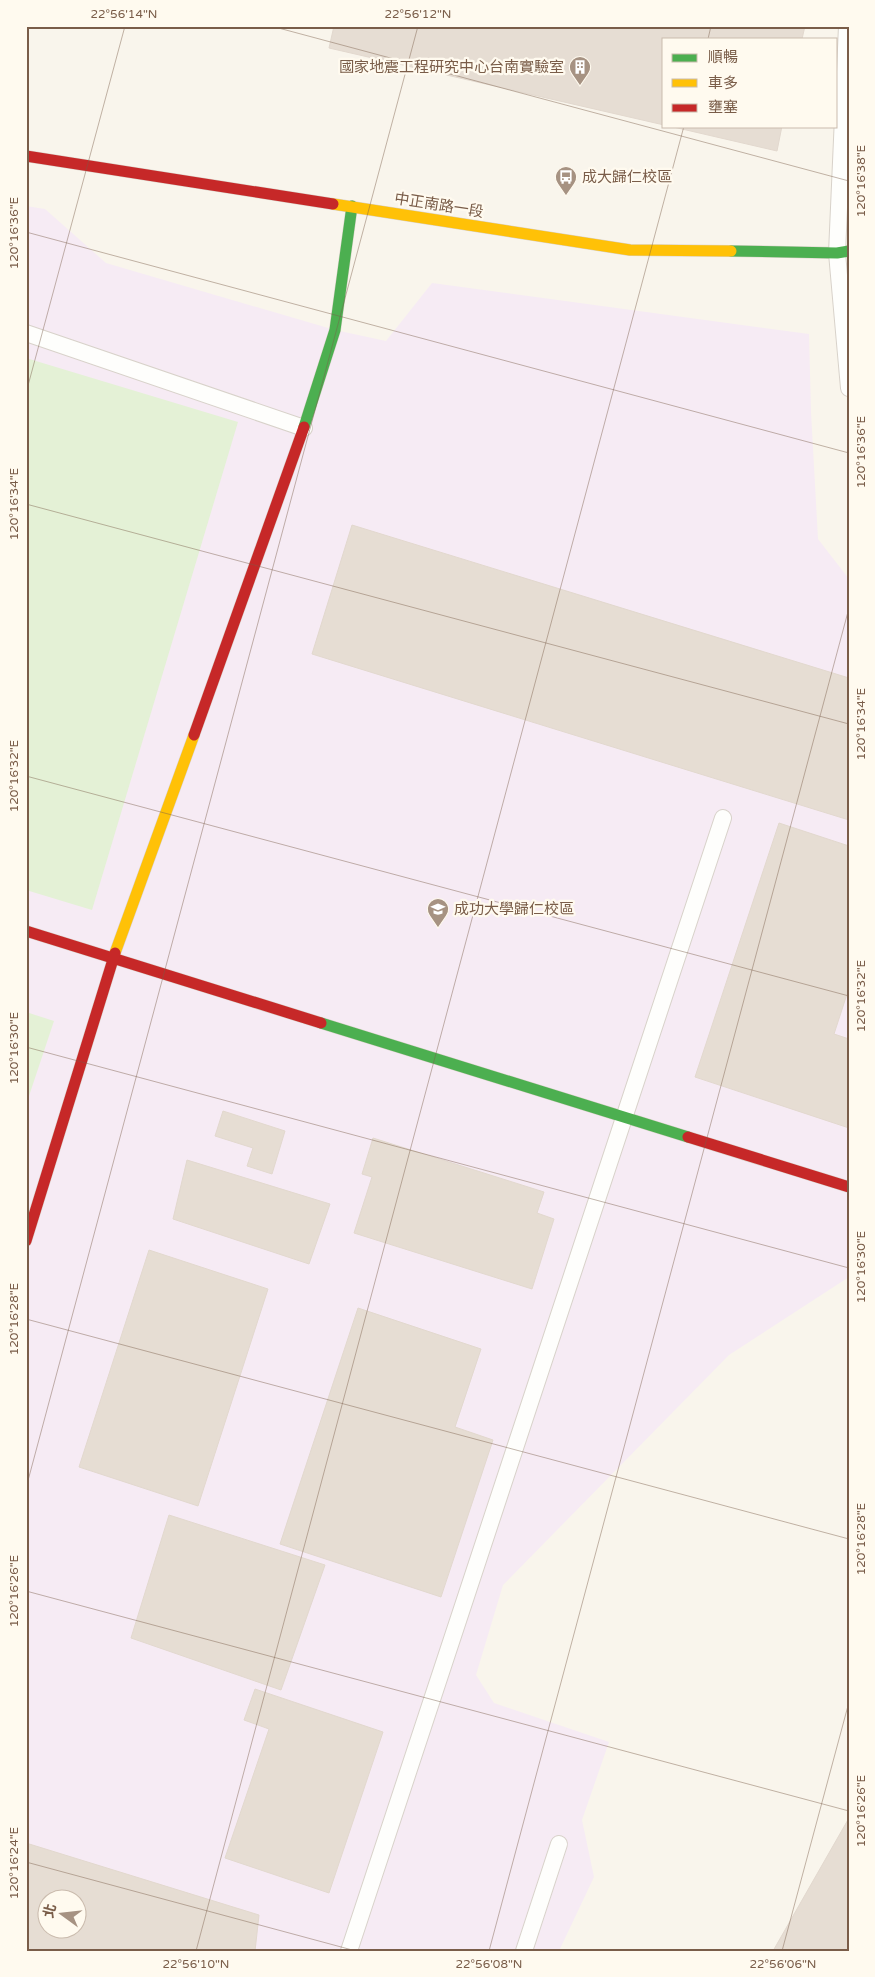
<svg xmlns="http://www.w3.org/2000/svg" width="875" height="1977" viewBox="0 0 875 1977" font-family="'Varela Round','Noto Sans TC',sans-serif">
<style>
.education{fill:#f6ebf4;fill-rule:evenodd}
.green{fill:#e4f1d6}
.building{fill:#e6ddd3;stroke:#e2d8ce;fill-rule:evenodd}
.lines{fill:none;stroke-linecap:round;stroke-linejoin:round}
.lane-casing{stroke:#d8d2ca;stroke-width:18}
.fast-casing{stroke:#d9d1c8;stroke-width:12}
.slow-casing{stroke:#d9d1c8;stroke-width:12}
.jam-casing{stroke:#d9d1c8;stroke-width:12}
.lane{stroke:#fefefc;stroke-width:16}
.fast{stroke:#4caf50;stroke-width:11}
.slow{stroke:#ffc107;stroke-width:11}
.jam{stroke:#c62828;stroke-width:11}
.ticks{fill:none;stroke:#7a5d49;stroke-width:1;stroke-opacity:0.45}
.labels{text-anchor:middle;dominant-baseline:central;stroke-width:4.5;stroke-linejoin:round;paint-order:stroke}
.poi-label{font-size:15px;fill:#7a5d49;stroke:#fffaef;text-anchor:start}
.street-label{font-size:15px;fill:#7a5d49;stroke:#fffaef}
.neatline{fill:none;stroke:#7a5d49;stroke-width:2}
.ticks-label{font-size:12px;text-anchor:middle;fill:#7a5d49}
</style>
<rect width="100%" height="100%" fill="#f9f5ec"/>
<path class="education" d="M 26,206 L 45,209 L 106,263 L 335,330 L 386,341 L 432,283 L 809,334 L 811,412 L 818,539 L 849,579 L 849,1277 L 729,1355 L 503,1585 L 476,1675 L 494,1703 L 609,1742 L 582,1820 L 594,1877 L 559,1951 L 26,1951 ZM 48,1900 L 78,1900 L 78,1930 L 48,1930 Z"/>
<g class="green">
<path d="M 26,358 L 238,422 L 92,910 L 26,890 Z"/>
<path d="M 26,1012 L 54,1021 L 26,1105 Z"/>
</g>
<g class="building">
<path d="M 334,26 L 805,26 L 802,39 L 664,39 L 664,125 L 329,48 Z"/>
<path d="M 669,126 L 782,126 L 777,151 Z"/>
<path d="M 352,525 L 849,678 L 849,820 L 312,654 Z"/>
<path d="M 779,823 L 849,846 L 849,988 L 834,1034 L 849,1039 L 849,1128 L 695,1077 Z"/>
<path d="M 223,1111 L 285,1131 L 272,1174 L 247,1166 L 253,1148 L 215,1136 Z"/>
<path d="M 373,1138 L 544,1192 L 537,1213 L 554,1219 L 532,1289 L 354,1233 L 372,1177 L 362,1174 Z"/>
<path d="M 187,1160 L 330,1204 L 309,1264 L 173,1219 Z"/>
<path d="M 149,1250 L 268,1289 L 198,1506 L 79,1467 Z"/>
<path d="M 358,1308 L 481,1349 L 455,1427 L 493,1440 L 441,1597 L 280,1544 Z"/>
<path d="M 169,1515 L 325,1565 L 281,1690 L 131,1638 Z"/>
<path d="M 255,1689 L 383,1732 L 329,1893 L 225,1858 L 269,1729 L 244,1720 Z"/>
<path d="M 849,1818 L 849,1951 L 773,1951 Z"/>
<path d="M 26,1843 L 259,1915 L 255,1951 L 26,1951 ZM 48,1900 L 78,1900 L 78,1930 L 48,1930 Z"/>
</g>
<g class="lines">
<g class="lane-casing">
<g id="lane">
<path d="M 847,26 L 837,253 L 849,388"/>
<path d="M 26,333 L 304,428"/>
<path d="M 349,1951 L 723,818"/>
<path d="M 524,1951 L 559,1844"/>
</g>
</g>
<g class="fast-casing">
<g id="fast">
<path d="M 731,251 L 837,253 L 849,251"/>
<path d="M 304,427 L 335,330 L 352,206"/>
<path d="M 321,1023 L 688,1137"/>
</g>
</g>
<g class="slow-casing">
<g id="slow">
<path d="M 333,204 L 630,250 L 731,251"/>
<path d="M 115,953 L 194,735"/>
</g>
</g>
<g class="jam-casing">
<g id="jam">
<path d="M 26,156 L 333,204"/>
<path d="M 194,735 L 304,427"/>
<path d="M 26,931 L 321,1023"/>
<path d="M 688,1137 L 849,1187"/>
<path d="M 26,1241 L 115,953"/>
</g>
</g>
<use href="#lane" class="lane"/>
<use href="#fast" class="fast"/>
<use href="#slow" class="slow"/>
<use href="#jam" class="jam"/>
</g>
<path class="ticks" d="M 271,26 L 849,181M 708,39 L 711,26M 26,232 L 849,453M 26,393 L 125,26M 26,504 L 849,724M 26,776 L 849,996M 26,1047 L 849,1268M 26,1319 L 849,1539M 26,1488 L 418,26M 26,1591 L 849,1811M 26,1862 L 356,1951M 196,1951 L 684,126M 489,1951 L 849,608M 782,1951 L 849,1702"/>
<defs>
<g id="building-pin" transform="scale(1.125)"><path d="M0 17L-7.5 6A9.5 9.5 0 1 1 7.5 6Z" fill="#a69282" stroke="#fffaef"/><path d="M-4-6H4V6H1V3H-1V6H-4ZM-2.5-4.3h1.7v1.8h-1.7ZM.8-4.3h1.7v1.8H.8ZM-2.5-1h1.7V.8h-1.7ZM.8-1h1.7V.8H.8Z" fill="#fff"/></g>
<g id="bus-pin" transform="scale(1.125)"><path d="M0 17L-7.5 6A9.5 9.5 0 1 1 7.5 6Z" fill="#a69282" stroke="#fffaef"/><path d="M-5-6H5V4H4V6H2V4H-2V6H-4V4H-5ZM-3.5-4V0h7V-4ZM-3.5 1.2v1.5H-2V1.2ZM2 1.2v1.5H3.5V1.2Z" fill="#fff"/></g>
<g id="university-pin" transform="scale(1.125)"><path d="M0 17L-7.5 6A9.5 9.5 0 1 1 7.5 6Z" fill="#a69282" stroke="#fffaef"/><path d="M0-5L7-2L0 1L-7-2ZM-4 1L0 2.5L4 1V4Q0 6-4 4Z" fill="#fff"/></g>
</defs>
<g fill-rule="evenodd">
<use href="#building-pin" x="580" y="67"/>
<use href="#bus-pin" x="566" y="177"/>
<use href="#university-pin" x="438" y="909"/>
</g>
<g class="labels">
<g class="poi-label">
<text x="564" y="67" text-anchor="end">國家地震工程研究中心台南實驗室</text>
<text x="582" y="177">成大歸仁校區</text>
<text x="454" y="909">成功大學歸仁校區</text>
</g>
<g class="street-label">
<text transform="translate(439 205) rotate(9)">中正南路一段</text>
</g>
</g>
<rect width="875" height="1977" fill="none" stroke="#fffaef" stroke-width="55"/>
<rect x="662" y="38" width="175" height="90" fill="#fffaef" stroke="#cabbad"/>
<rect x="672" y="54" width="25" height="8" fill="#4caf50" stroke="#cabbad"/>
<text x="708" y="62" font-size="15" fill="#7a5d49">順暢</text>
<rect x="672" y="79" width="25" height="8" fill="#ffc107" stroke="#cabbad"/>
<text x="708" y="88" font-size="15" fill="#7a5d49">車多</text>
<rect x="672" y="104" width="25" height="8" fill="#c62828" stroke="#cabbad"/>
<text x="708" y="112" font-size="15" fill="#7a5d49">壅塞</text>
<g transform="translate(62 1914) rotate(285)"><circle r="24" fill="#fffaef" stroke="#cabbad"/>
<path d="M0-4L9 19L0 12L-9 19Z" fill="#a69282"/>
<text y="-8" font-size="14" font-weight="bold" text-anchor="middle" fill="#7a5d49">北</text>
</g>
<rect x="28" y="28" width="820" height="1922" class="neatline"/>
<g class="ticks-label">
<text x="124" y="18">22°56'14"N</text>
<text x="418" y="18">22°56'12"N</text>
<text transform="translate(861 181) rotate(-90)" y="4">120°16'38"E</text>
<text transform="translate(14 233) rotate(-90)" y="4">120°16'36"E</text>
<text transform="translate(861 452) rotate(-90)" y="4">120°16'36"E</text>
<text transform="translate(14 504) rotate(-90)" y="4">120°16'34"E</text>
<text transform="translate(861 724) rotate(-90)" y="4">120°16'34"E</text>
<text transform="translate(14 776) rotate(-90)" y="4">120°16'32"E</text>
<text transform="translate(861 996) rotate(-90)" y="4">120°16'32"E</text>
<text transform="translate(14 1048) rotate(-90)" y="4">120°16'30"E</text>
<text transform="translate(861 1267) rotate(-90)" y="4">120°16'30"E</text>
<text transform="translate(14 1319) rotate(-90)" y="4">120°16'28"E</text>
<text transform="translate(861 1539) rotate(-90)" y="4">120°16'28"E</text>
<text transform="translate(14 1591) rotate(-90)" y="4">120°16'26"E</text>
<text transform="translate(861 1811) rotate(-90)" y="4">120°16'26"E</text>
<text transform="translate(14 1863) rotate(-90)" y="4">120°16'24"E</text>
<text x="196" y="1968">22°56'10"N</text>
<text x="489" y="1968">22°56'08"N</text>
<text x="783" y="1968">22°56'06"N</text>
</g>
</svg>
